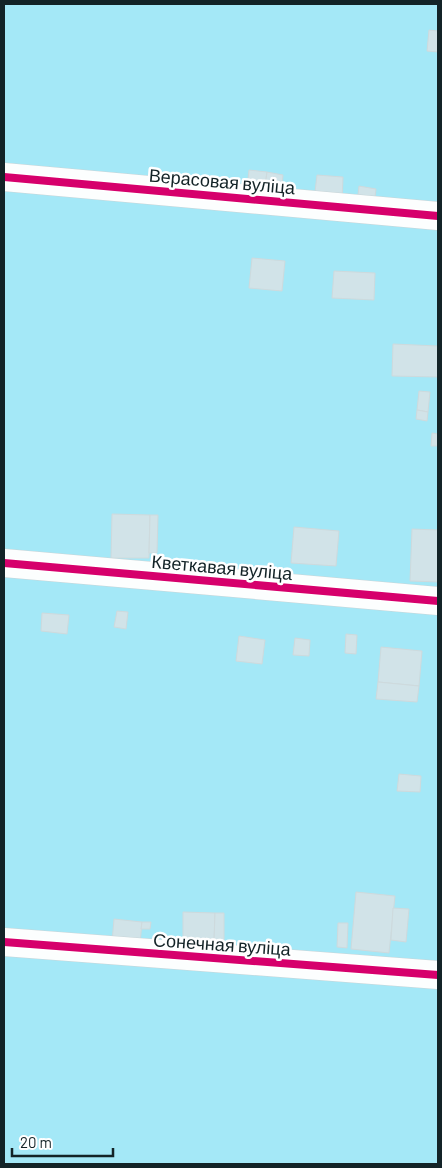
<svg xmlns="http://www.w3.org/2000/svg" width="442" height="1168" viewBox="0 0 442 1168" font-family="Barlow,sans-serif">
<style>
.green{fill:#a4e8f7}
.building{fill:#d1e3e8;stroke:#cedadd}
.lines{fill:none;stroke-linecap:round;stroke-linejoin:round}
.street-casing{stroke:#c8d5d8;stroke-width:29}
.street{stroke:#fcfefe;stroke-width:28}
.cycleway-casing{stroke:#fff;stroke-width:11}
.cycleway{stroke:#d6006c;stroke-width:8}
.labels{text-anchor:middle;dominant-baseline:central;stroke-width:5;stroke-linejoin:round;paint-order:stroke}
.street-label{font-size:18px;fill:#132327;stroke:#fff}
</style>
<rect width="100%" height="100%" fill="#eef7fa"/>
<rect class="green" x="4" y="4" width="434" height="1160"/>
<g class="building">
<path d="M 429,30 L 438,31 L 438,52 L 427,51 Z"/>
<path d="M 249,170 L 267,172 L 265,189 L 247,187 Z"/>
<path d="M 267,172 L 283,175 L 281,195 L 264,193 Z"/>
<path d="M 317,175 L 343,177 L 342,202 L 314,200 Z"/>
<path d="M 359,186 L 376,189 L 374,206 L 357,203 Z"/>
<path d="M 252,258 L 285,261 L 282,291 L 249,288 Z"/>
<path d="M 334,271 L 375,273 L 374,300 L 332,298 Z"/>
<path d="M 393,344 L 438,346 L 438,377 L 392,376 Z"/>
<path d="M 419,391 L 430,392 L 428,412 L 417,410 Z"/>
<path d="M 417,410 L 428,412 L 427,421 L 416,419 Z"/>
<path d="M 432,433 L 438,434 L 438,446 L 431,446 Z"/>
<path d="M 112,514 L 150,515 L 149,558 L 111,558 Z"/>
<path d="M 150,515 L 158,515 L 157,553 L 149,553 Z"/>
<path d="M 294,527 L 339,531 L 336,566 L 291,563 Z"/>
<path d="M 412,529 L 438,530 L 438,582 L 410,581 Z"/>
<path d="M 117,611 L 128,612 L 126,629 L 114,627 Z"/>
<path d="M 42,613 L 69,615 L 67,634 L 41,631 Z"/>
<path d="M 346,634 L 357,635 L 356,654 L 345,653 Z"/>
<path d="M 239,636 L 265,640 L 262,664 L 236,661 Z"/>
<path d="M 295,638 L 310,640 L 309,656 L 293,655 Z"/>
<path d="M 381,647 L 422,651 L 419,686 L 378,682 Z"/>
<path d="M 378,682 L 419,686 L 417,702 L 376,699 Z"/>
<path d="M 399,774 L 421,776 L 420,792 L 397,791 Z"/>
<path d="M 356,892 L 395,896 L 389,953 L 351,949 Z"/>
<path d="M 393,908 L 409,909 L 406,942 L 391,940 Z"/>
<path d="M 183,912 L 215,913 L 214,948 L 183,948 Z"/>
<path d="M 215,913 L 224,913 L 224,941 L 214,940 Z"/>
<path d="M 114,919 L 142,922 L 140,944 L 112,942 Z"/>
<path d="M 142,922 L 151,922 L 150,929 L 141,929 Z"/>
<path d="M 338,923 L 348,923 L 347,948 L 337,947 Z"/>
</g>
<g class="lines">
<g class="street-casing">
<g id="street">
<path d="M 4,177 L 438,216"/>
<path d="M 4,563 L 438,601"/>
<path d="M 4,942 L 438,975"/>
</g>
</g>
<use href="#street" class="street"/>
<g class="cycleway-casing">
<g id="cycleway">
<path d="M 4,177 L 438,216"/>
<path d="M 4,563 L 438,601"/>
<path d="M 4,942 L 438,975"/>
</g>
</g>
<use href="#cycleway" class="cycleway"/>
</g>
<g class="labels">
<g class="street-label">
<text transform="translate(222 181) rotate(5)">Верасовая вуліца</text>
<text transform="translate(222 567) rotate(5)">Кветкавая вуліца</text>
<text transform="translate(222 944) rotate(4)">Сонечная вуліца</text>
</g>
</g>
<rect width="442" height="1168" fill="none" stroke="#132327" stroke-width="10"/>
<path d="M12 1148v8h101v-8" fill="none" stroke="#132327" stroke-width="2.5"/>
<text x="20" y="1148" font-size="15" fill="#132327" stroke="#ffffff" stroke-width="4" paint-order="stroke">20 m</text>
</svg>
